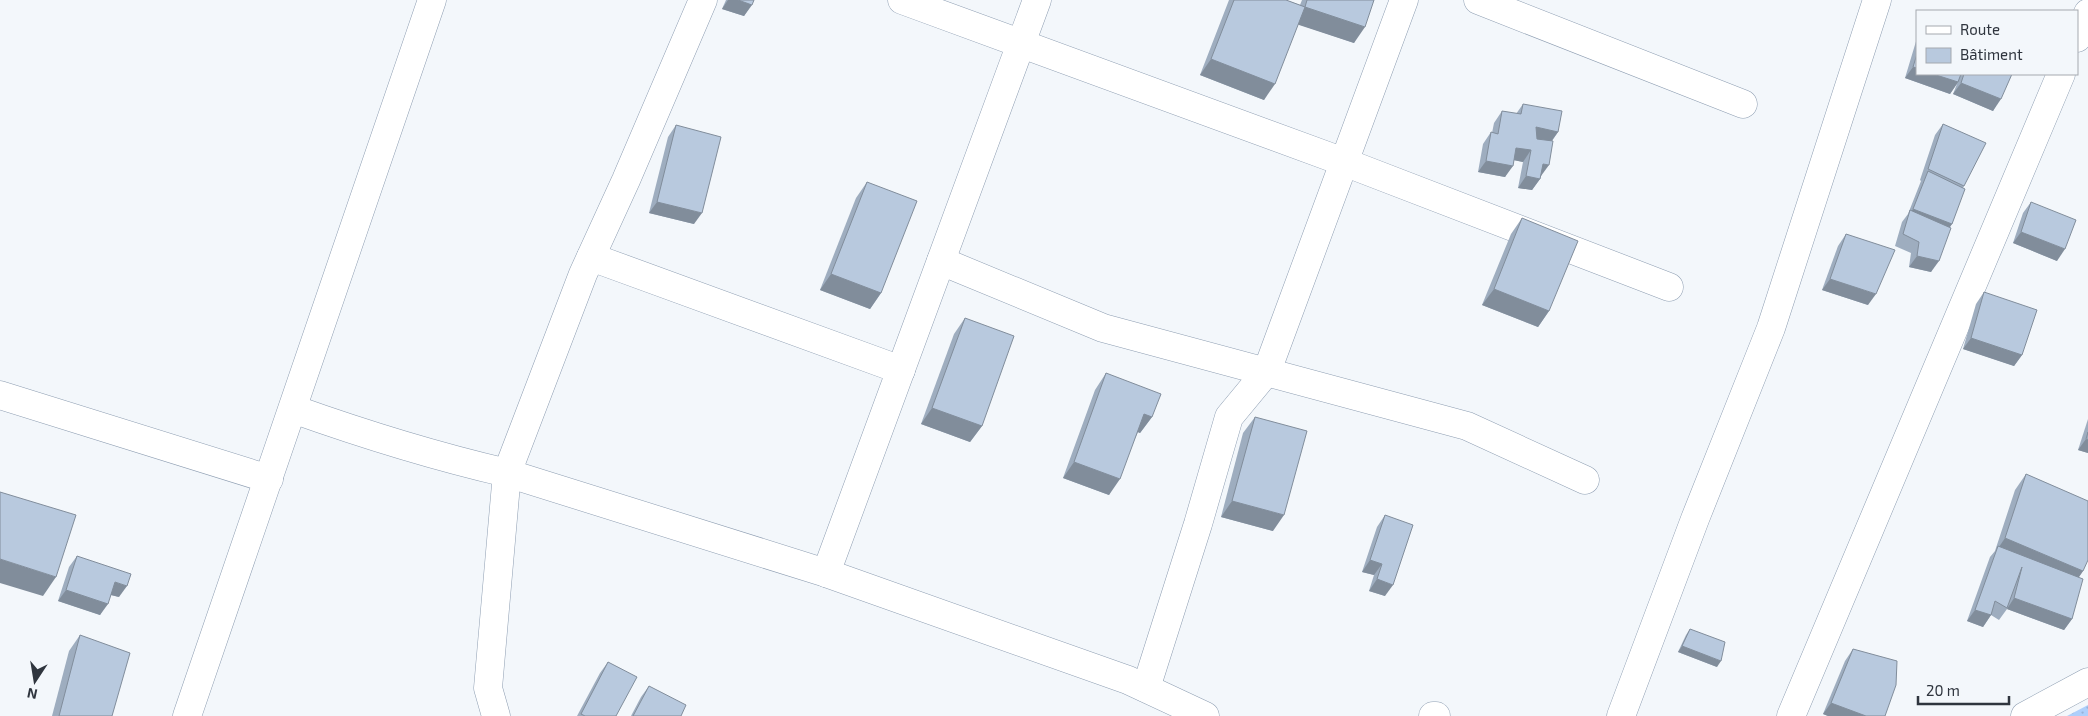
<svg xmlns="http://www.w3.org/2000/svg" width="2088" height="716" viewBox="0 0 2088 716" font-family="'Exo 2',sans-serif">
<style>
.grass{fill:url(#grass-dots)}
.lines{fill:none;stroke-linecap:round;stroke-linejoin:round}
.minor-casing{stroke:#8e9eb2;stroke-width:29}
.minor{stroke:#fff;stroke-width:28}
.wall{fill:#9eadbf}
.shaded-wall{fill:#818d9b}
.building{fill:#b8c9de;stroke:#818d9b}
</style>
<defs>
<pattern id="grass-dots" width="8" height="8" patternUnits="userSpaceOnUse" patternTransform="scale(1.25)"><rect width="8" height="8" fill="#aecffb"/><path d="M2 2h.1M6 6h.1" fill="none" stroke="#96b2d8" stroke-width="1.8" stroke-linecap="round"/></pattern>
</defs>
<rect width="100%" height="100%" fill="#f3f7fb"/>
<path class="grass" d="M 2088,705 L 2088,716 L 2067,716 Z"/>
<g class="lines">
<g class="minor-casing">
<g id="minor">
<path d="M 902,0 L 1344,162 L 1669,287"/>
<path d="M 1478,0 L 1743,104"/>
<path d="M 2077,38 L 2088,13"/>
<path d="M 591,257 L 901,370"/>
<path d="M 941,261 L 1103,328 L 1467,426 L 1585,480"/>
<path d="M 0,395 L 269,479"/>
<path d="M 293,409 C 363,434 434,456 507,473 L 826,573 L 1128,680 L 1205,716"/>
<path d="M 826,573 L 1037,0"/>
<path d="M 1146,688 L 1198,524 L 1229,417 L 1267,371 L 1404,0"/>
<path d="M 187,716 L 432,0"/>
<path d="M 496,716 L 488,688 L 507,473 L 583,274 L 626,180 L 703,0"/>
<path d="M 1433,716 L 1436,716"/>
<path d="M 1621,716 L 1695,519 L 1771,328 L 1877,0"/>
<path d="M 1791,716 L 2061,74"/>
<path d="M 2025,716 L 2088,682"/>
</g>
</g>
<use href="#minor" class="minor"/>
</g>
<g class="wall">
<path d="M 726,0 L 754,0 L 744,16 L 722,9 Z"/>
<path d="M 1229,0 L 1286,0 L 1300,5 L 1302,0 L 1374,0 L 1354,43 L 1298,24 L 1264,100 L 1200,75 Z"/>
<path d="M 1917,38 L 1917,74 L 2012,74 L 1993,111 L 1953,94 L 1957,84 L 1950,94 L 1905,78 Z"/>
<path d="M 1523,104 L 1558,132 L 1552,141 L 1540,179 L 1532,190 L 1518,188 L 1523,162 L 1514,160 L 1505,177 L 1478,172 L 1483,144 L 1491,132 L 1492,133 L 1494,123 L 1502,111 L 1516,114 Z"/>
<path d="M 1943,124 L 1964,186 L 1963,188 L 1952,224 L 1950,227 L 1931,272 L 1909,267 L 1911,253 L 1895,246 L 1902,222 L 1908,214 L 1921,181 L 1920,180 L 1935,135 Z"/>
<path d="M 676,125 L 694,224 L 649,213 L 668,137 Z"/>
<path d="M 867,182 L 881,293 L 870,309 L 820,290 L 856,198 Z"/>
<path d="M 2031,202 L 2057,261 L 2013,243 L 2023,213 Z"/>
<path d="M 1522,218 L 1549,311 L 1538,327 L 1482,305 L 1511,234 Z"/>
<path d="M 1846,234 L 1868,305 L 1822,290 L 1838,246 Z"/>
<path d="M 1984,292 L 2022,355 L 2014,366 L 1963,349 L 1976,304 Z"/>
<path d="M 965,318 L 982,426 L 970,442 L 921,424 L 954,334 Z"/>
<path d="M 1106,373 L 1152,417 L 1140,433 L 1138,432 L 1109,495 L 1063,478 L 1095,390 Z"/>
<path d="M 1255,417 L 1273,531 L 1221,517 L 1243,433 Z"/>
<path d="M 2088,419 L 2088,453 L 2078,450 Z"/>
<path d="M 2026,474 L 2083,571 L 2079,577 L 2072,619 L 2064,630 L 2007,609 L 1999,620 L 1991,615 L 1983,627 L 1967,621 L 1990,557 L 1995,551 L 2015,490 Z"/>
<path d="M 1385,515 L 1385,596 L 1369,591 L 1374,575 L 1362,572 L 1377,527 Z"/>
<path d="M 77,556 L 119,597 L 111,595 L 100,615 L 58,601 L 69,567 Z"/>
<path d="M 1690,629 L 1717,667 L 1678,652 L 1686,635 Z"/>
<path d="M 80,635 L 112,716 L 52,716 L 69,651 Z"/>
<path d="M 1853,649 L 1885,716 L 1828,716 L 1823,714 L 1845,661 Z"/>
<path d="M 608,662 L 616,716 L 577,716 L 600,673 Z"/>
<path d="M 649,686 L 681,716 L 631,716 L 641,697 Z"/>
</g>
<g class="shaded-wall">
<path d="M 728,0 L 738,0 L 752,5 L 744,16 L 722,9 Z"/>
<path d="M 1305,7 L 1365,27 L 1354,43 L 1293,23 Z"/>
<path d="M 1211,59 L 1275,84 L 1264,100 L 1200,75 Z"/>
<path d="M 1913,67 L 1917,68 L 1917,74 L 1933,74 L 1958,82 L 1950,94 L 1905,78 Z"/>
<path d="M 1961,83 L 2001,99 L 1993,111 L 1953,94 Z"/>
<path d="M 1536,127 L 1558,132 L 1550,143 L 1528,139 Z"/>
<path d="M 1516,148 L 1531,150 L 1523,162 L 1508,159 Z"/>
<path d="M 1486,161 L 1513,166 L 1505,177 L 1478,172 Z"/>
<path d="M 1543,164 L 1549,165 L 1541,176 L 1535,175 Z"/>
<path d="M 1526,176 L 1540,179 L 1532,190 L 1518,188 Z"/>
<path d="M 657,202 L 702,213 L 694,224 L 649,213 Z"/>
<path d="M 1913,209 L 1952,224 L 1944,235 L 1909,215 Z"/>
<path d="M 2021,232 L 2065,249 L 2057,261 L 2013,243 Z"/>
<path d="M 1917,256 L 1939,261 L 1931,272 L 1909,267 Z"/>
<path d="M 831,274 L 881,293 L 870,309 L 820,290 Z"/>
<path d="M 1830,279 L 1876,294 L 1868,305 L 1822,290 Z"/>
<path d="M 1494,289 L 1549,311 L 1538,327 L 1482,305 Z"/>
<path d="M 1971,338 L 2022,355 L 2014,366 L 1963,349 Z"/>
<path d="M 932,408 L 982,426 L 970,442 L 921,424 Z"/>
<path d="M 1144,414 L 1152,417 L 1140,433 L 1133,430 Z"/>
<path d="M 2086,439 L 2088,440 L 2088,453 L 2078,450 Z"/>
<path d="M 1074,462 L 1120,479 L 1109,495 L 1063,478 Z"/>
<path d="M 1232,501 L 1284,515 L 1273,531 L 1221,517 Z"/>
<path d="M 2005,538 L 2083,571 L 2072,587 L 1997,550 Z"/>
<path d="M 0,559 L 56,577 L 43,596 L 0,583 Z"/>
<path d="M 1370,560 L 1382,564 L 1374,575 L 1362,572 Z"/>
<path d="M 1377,579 L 1393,585 L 1385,596 L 1369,591 Z"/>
<path d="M 115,582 L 127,586 L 119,597 L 107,594 Z"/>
<path d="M 66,590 L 108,604 L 100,615 L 58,601 Z"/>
<path d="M 2014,598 L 2072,619 L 2064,630 L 2007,609 Z"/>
<path d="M 1975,610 L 1991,615 L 1983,627 L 1967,621 Z"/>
<path d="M 1682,646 L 1721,661 L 1717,667 L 1678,652 Z"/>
<path d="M 1831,703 L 1866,716 L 1828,716 L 1823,714 Z"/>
</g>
<g class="building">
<path d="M 738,0 L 754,0 L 752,5 Z"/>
<path d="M 1234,0 L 1286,0 L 1305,7 L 1275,84 L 1211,59 Z"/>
<path d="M 1307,0 L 1374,0 L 1365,27 L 1305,7 Z"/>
<path d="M 1917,54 L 1917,68 L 1913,67 Z"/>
<path d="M 1933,74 L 1961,74 L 1958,82 Z"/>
<path d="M 1964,74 L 2012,74 L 2001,99 L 1961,83 Z"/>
<path d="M 1523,104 L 1562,111 L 1558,132 L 1536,127 L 1537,139 L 1553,141 L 1549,165 L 1543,164 L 1540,179 L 1526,176 L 1531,150 L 1516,148 L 1513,166 L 1486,161 L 1491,132 L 1498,134 L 1502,111 L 1521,114 Z"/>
<path d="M 1943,124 L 1986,143 L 1964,186 L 1928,169 Z"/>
<path d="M 676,125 L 721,137 L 702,213 L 657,202 Z"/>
<path d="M 1928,171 L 1965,189 L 1952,224 L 1913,209 Z"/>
<path d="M 867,182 L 917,201 L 881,293 L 831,274 Z"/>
<path d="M 2031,202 L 2076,220 L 2065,249 L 2021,232 Z"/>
<path d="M 1910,210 L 1951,228 L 1939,261 L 1917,256 L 1919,242 L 1903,234 Z"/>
<path d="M 1522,218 L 1578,241 L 1549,311 L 1494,289 Z"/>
<path d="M 1846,234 L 1895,250 L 1876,294 L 1830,279 Z"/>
<path d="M 1984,292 L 2037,310 L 2022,355 L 1971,338 Z"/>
<path d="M 965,318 L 1014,336 L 982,426 L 932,408 Z"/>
<path d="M 1106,373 L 1161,394 L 1152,417 L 1144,414 L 1120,479 L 1074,462 Z"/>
<path d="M 1255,417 L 1307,431 L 1284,515 L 1232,501 Z"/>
<path d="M 2088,432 L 2088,440 L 2086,439 Z"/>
<path d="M 2026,474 L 2088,501 L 2088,560 L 2083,571 L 2005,538 Z"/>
<path d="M 0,492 L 76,515 L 56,577 L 0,559 Z"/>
<path d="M 1385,515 L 1413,525 L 1393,585 L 1377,579 L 1382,564 L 1370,560 Z"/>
<path d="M 1998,546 L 2083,579 L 2072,619 L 2014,598 L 2022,567 L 2007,608 L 1995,601 L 1991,615 L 1975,610 Z"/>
<path d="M 77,556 L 131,574 L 127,586 L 115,582 L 108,604 L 66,590 Z"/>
<path d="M 1690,629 L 1725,642 L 1721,661 L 1682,646 Z"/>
<path d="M 80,635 L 130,653 L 112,716 L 59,716 Z"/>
<path d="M 1853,649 L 1897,661 L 1896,685 L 1885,716 L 1866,716 L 1831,703 Z"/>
<path d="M 608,662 L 637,677 L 616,716 L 585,716 L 581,714 Z"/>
<path d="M 649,686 L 686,705 L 681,716 L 633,716 Z"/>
</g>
<rect x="1916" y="10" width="162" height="65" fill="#f3f7fb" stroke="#a5a9af"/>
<rect x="1926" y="26" width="25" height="8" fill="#ffffff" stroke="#a5a9af"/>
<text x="1960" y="35" font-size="15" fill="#2f353e">Route</text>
<rect x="1926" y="48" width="25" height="15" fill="#b8c9de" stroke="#a5a9af"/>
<text x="1960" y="60" font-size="15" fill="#2f353e">Bâtiment</text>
<g transform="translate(35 681) rotate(192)" stroke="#f3f7fb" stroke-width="4" paint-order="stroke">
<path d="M0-4L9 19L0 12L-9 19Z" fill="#2f353e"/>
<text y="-8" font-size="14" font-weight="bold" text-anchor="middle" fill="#2f353e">N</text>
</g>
<path d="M1918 696v8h91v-8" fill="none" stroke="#2f353e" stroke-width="2.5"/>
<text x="1926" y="696" font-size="15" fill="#2f353e" stroke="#f3f7fb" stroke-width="4" paint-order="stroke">20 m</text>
</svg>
